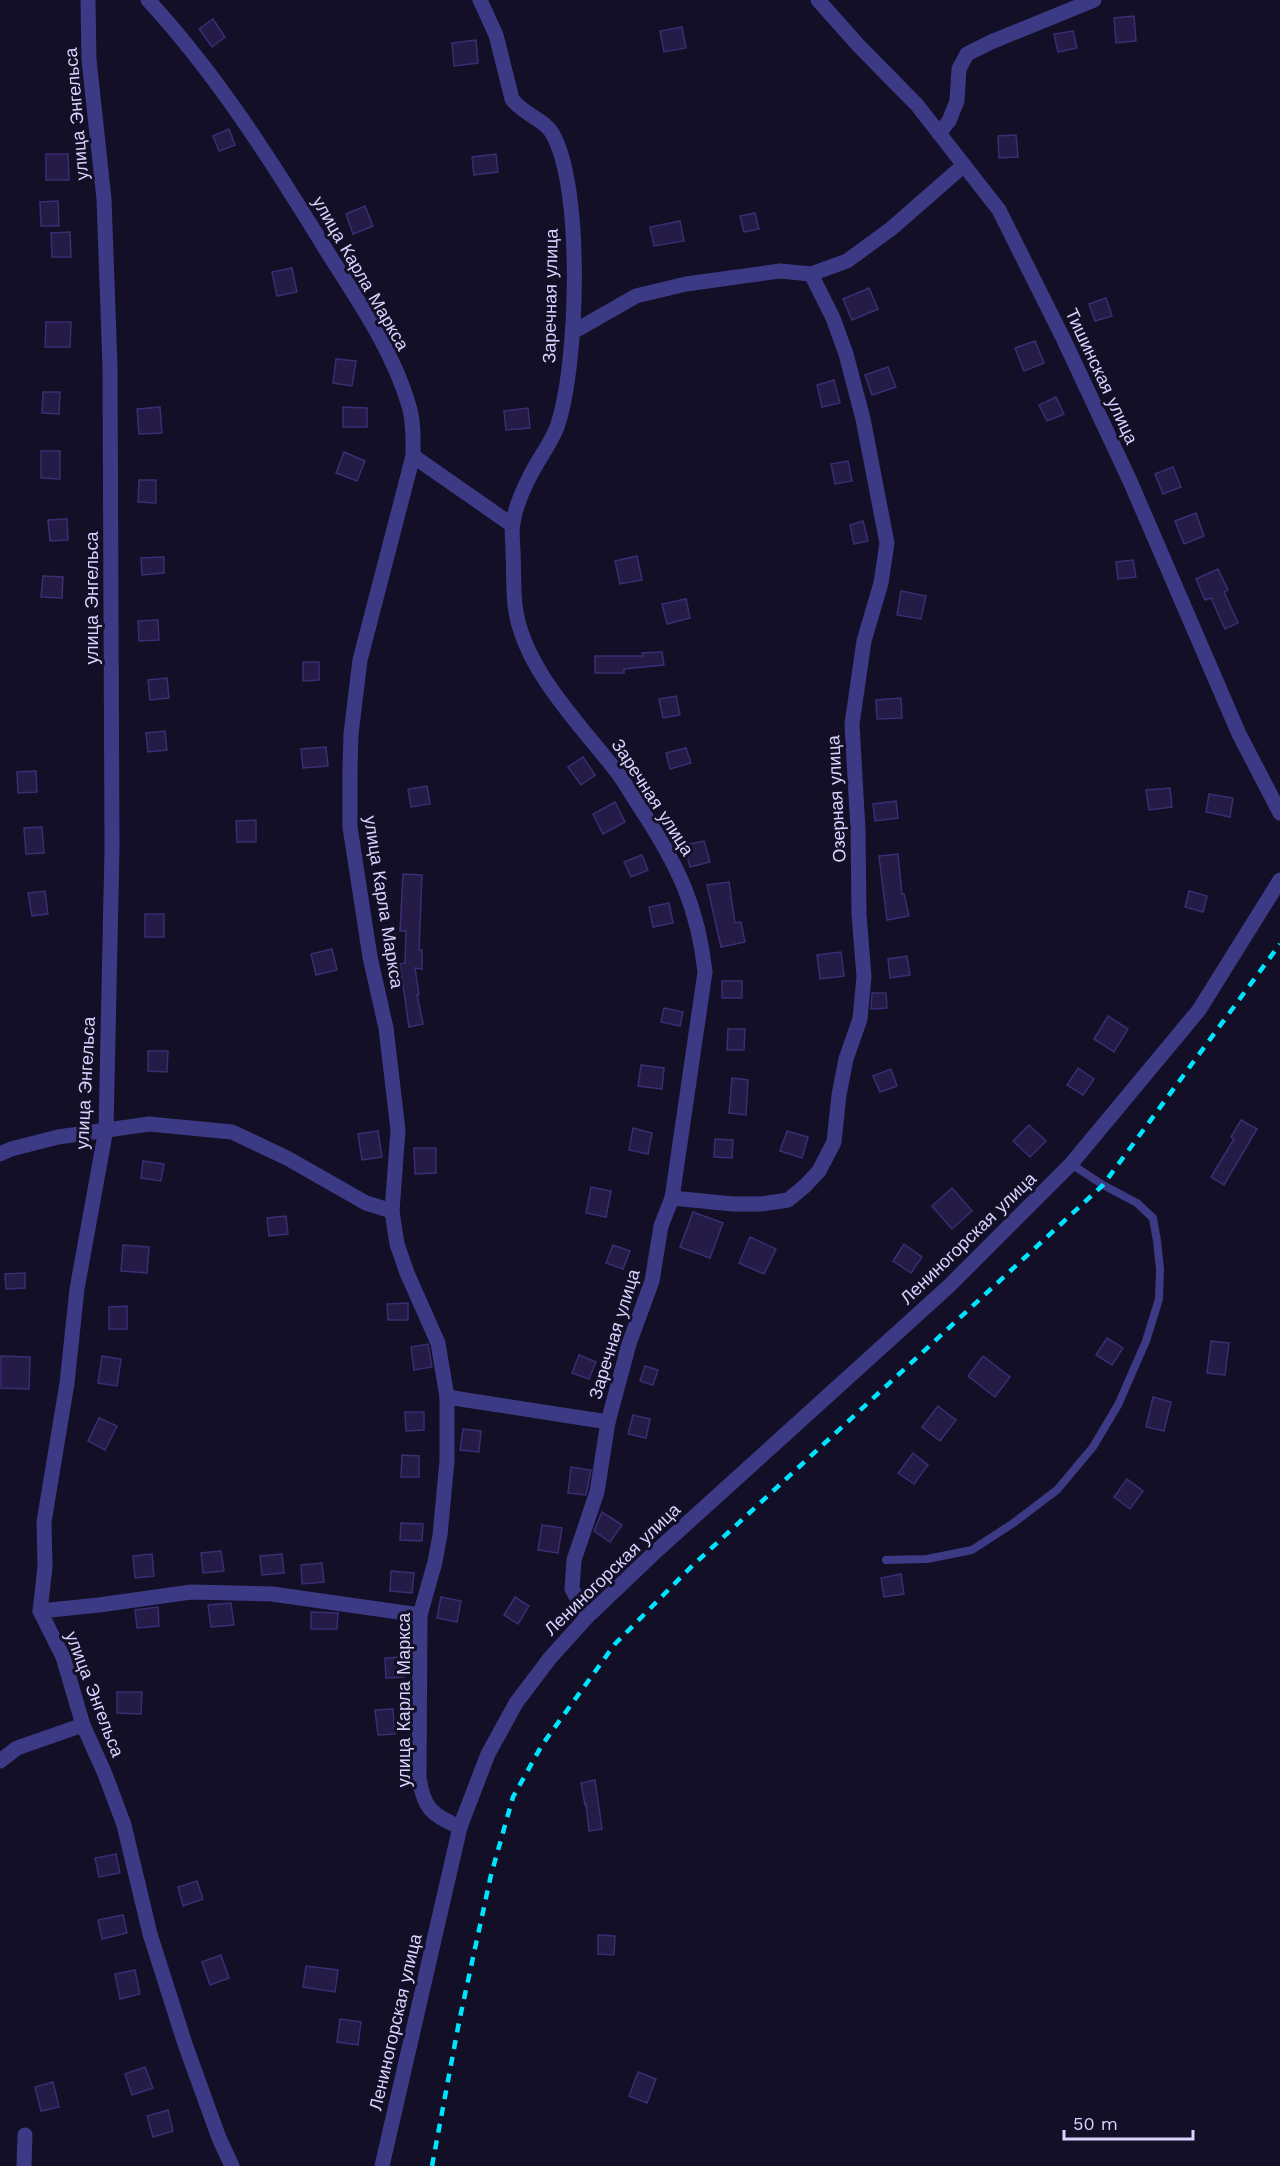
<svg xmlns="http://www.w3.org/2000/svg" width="1280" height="2166" viewBox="0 0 1280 2166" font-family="'Work Sans',sans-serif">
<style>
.building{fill:#241b47;stroke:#3b2d73;stroke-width:1.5}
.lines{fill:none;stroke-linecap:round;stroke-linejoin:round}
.lane{stroke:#3d3a85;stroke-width:8}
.street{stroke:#3d3a85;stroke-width:15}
.rail{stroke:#00e5ff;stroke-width:4.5;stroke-dasharray:9 8;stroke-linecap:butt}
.labels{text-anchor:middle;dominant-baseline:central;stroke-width:6;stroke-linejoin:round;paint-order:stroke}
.street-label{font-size:18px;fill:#d9d4ff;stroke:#130f26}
</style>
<rect width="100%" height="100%" fill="#130f26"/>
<g class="building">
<path d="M 1134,16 L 1136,41 L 1116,43 L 1114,18 Z"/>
<path d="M 213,19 L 225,37 L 212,47 L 199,29 Z"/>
<path d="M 682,27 L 686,48 L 664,52 L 660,31 Z"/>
<path d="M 1073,31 L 1077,48 L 1058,52 L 1054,34 Z"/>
<path d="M 476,40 L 478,63 L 454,66 L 452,43 Z"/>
<path d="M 229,129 L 235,145 L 219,151 L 213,136 Z"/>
<path d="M 1016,135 L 1018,157 L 999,158 L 998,136 Z"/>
<path d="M 46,154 L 68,154 L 69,180 L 46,180 Z"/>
<path d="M 496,154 L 498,172 L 474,175 L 472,157 Z"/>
<path d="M 58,201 L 59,226 L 41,226 L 40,202 Z"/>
<path d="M 365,206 L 373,226 L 353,234 L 346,214 Z"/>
<path d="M 755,213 L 759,229 L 744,232 L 740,216 Z"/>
<path d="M 680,221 L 684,241 L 654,246 L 650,227 Z"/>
<path d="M 70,232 L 71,257 L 52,257 L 51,233 Z"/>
<path d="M 292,268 L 297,292 L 277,296 L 272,272 Z"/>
<path d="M 869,288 L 878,309 L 852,320 L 843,299 Z"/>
<path d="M 1106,298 L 1112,316 L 1095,321 L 1089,304 Z"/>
<path d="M 46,322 L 71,322 L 70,347 L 45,347 Z"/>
<path d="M 1035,341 L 1044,363 L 1024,371 L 1015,348 Z"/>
<path d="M 336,359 L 356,361 L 352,386 L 333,383 Z"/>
<path d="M 888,367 L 896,387 L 872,395 L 865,375 Z"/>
<path d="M 834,380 L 840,403 L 822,407 L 817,385 Z"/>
<path d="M 43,392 L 60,392 L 59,414 L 42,413 Z"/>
<path d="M 1056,397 L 1064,414 L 1047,421 L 1039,405 Z"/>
<path d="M 160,407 L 162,433 L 139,434 L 137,409 Z"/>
<path d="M 343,407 L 367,408 L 367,427 L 343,427 Z"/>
<path d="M 528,408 L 530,428 L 506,430 L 504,411 Z"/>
<path d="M 41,451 L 60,451 L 60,479 L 41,478 Z"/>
<path d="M 344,452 L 365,461 L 357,481 L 336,473 Z"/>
<path d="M 848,461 L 852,481 L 835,484 L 831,464 Z"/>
<path d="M 1173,467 L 1181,487 L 1163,494 L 1155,474 Z"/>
<path d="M 139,480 L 156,480 L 156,503 L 138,502 Z"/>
<path d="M 1196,513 L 1204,536 L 1184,544 L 1175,521 Z"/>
<path d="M 67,519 L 68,540 L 50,541 L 48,520 Z"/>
<path d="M 863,521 L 868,541 L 854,544 L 850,525 Z"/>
<path d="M 637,556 L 642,580 L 620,584 L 615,561 Z"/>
<path d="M 164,557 L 164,573 L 142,575 L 141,558 Z"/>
<path d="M 1133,560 L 1136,577 L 1118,579 L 1116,562 Z"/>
<path d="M 1218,569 L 1228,590 L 1224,592 L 1238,623 L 1225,629 L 1211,598 L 1205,600 L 1196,579 Z"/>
<path d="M 43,576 L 63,577 L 62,598 L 41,597 Z"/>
<path d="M 901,591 L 926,596 L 921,619 L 897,615 Z"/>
<path d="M 686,599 L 690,618 L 667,624 L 662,604 Z"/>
<path d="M 158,620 L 159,640 L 139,641 L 138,621 Z"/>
<path d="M 662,652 L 664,665 L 624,669 L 624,673 L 595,673 L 595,656 L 643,656 L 642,653 Z"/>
<path d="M 303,662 L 319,662 L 319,680 L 303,681 Z"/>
<path d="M 167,678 L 169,698 L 150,700 L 148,680 Z"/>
<path d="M 676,696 L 680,715 L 663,718 L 659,699 Z"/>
<path d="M 901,698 L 902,718 L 877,719 L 876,700 Z"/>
<path d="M 165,731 L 167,750 L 148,752 L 146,733 Z"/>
<path d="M 326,747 L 328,766 L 303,768 L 301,749 Z"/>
<path d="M 686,748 L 691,763 L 670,769 L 666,753 Z"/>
<path d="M 583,757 L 595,775 L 581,785 L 568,767 Z"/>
<path d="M 36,771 L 37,792 L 18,793 L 17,772 Z"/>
<path d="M 427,786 L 430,804 L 411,807 L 408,789 Z"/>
<path d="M 1170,788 L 1172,807 L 1149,810 L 1146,790 Z"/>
<path d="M 1209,794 L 1233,798 L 1230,817 L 1206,812 Z"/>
<path d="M 896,801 L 898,818 L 875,821 L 873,804 Z"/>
<path d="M 615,802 L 625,822 L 603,834 L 593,814 Z"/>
<path d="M 256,820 L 256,842 L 237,842 L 236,821 Z"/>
<path d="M 42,827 L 44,853 L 26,854 L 24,828 Z"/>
<path d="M 704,841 L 710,862 L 690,867 L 684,845 Z"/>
<path d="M 898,854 L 902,894 L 904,894 L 909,916 L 887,920 L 879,856 Z"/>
<path d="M 642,855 L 648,870 L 631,877 L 624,862 Z"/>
<path d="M 403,874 L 422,875 L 419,950 L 422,950 L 422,969 L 415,968 L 419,995 L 417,995 L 423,1024 L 409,1027 L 400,964 L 405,963 L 406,931 L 400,931 Z"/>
<path d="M 729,882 L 735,923 L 741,922 L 745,942 L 721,947 L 707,885 Z"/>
<path d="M 45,891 L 48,914 L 32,916 L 28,893 Z"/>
<path d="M 1189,891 L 1207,896 L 1203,912 L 1185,907 Z"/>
<path d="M 669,903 L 673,923 L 653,927 L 649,907 Z"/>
<rect x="145" y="914" width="19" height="23"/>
<path d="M 332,949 L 337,970 L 316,975 L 311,954 Z"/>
<path d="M 841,952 L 844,976 L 820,979 L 817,955 Z"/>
<path d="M 907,956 L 910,975 L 890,978 L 888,959 Z"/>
<rect x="722" y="981" width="20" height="17"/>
<path d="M 872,993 L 886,993 L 887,1008 L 871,1009 Z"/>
<path d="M 664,1008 L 683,1012 L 680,1026 L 661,1022 Z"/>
<path d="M 1108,1016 L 1128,1029 L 1114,1052 L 1094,1039 Z"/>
<path d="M 728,1029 L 745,1029 L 744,1050 L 727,1050 Z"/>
<path d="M 148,1051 L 168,1051 L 167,1072 L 148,1071 Z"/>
<path d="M 641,1065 L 664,1068 L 662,1089 L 638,1086 Z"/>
<path d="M 1078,1068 L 1094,1079 L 1083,1095 L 1067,1085 Z"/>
<path d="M 891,1069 L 897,1086 L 880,1092 L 873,1076 Z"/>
<path d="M 732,1078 L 748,1080 L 746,1115 L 729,1113 Z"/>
<path d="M 1241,1120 L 1257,1129 L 1224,1185 L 1211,1177 L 1234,1139 L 1231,1137 Z"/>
<path d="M 1029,1125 L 1046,1141 L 1030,1157 L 1013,1141 Z"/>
<path d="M 633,1128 L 652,1133 L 648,1154 L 629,1150 Z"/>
<path d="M 378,1131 L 382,1157 L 362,1160 L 358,1134 Z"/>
<path d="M 787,1131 L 808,1137 L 802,1158 L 780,1151 Z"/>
<path d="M 715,1139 L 733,1140 L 732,1158 L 714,1157 Z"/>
<path d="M 414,1148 L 436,1148 L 436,1173 L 415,1174 Z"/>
<path d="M 143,1161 L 164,1164 L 161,1181 L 141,1178 Z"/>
<path d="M 591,1187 L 611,1191 L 606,1217 L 586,1213 Z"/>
<path d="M 952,1188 L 972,1211 L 952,1229 L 932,1206 Z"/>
<path d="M 693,1212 L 723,1223 L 710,1258 L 680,1247 Z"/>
<path d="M 286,1216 L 288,1234 L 269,1236 L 267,1218 Z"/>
<path d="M 750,1237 L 776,1249 L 764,1274 L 739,1263 Z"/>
<path d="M 904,1244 L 922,1257 L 911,1273 L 893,1261 Z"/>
<path d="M 123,1245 L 149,1247 L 147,1273 L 121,1271 Z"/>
<path d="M 613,1245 L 630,1251 L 623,1269 L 606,1263 Z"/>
<path d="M 25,1273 L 25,1288 L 6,1289 L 5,1274 Z"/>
<path d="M 408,1303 L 408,1320 L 388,1320 L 387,1304 Z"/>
<path d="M 127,1306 L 127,1329 L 109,1329 L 109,1307 Z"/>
<path d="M 1107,1338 L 1123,1348 L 1112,1365 L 1096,1355 Z"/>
<path d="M 1211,1341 L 1229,1343 L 1225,1375 L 1207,1373 Z"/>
<path d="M 428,1344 L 432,1367 L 414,1370 L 411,1347 Z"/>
<path d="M 579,1355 L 596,1362 L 589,1379 L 572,1373 Z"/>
<path d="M 1,1356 L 30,1357 L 29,1389 L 1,1388 Z"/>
<path d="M 102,1356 L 121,1359 L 117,1386 L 98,1383 Z"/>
<path d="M 983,1356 L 1010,1377 L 995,1397 L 968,1376 Z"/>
<path d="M 645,1366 L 658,1370 L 653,1385 L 640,1381 Z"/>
<path d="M 1153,1397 L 1171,1402 L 1164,1431 L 1146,1427 Z"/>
<path d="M 938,1406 L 956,1420 L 940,1441 L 922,1427 Z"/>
<path d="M 405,1412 L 424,1412 L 424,1430 L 406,1431 Z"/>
<path d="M 633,1415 L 650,1419 L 646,1438 L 628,1434 Z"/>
<path d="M 99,1418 L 117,1426 L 105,1450 L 88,1441 Z"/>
<path d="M 463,1429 L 481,1431 L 479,1452 L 460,1450 Z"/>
<path d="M 913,1453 L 928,1465 L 914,1484 L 898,1473 Z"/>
<path d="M 402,1455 L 419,1456 L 419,1477 L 401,1477 Z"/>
<path d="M 571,1467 L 591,1470 L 586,1495 L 568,1493 Z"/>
<path d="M 1127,1479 L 1143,1491 L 1130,1509 L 1114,1497 Z"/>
<path d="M 602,1512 L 622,1525 L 610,1542 L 594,1531 Z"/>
<path d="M 401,1523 L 423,1524 L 422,1541 L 400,1540 Z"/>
<path d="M 542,1525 L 562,1528 L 558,1553 L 538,1550 Z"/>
<path d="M 221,1551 L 224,1571 L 203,1573 L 201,1553 Z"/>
<path d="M 152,1554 L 154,1576 L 135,1578 L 133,1556 Z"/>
<path d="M 282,1554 L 284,1573 L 262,1575 L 260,1556 Z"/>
<path d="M 322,1563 L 324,1582 L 302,1584 L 301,1565 Z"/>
<path d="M 391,1571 L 414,1573 L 412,1593 L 390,1591 Z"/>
<path d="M 901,1574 L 904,1594 L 884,1597 L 881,1578 Z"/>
<path d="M 441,1597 L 461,1601 L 457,1622 L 437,1618 Z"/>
<path d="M 515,1597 L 529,1606 L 518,1624 L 504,1615 Z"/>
<path d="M 231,1603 L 234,1625 L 211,1627 L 208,1605 Z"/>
<path d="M 158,1607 L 159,1626 L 137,1628 L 135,1610 Z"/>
<path d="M 311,1612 L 338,1613 L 337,1629 L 311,1629 Z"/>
<path d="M 403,1657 L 404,1677 L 386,1678 L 385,1658 Z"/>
<path d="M 117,1692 L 142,1692 L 141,1714 L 117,1713 Z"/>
<path d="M 393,1709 L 395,1734 L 378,1735 L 375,1710 Z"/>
<path d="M 595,1780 L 602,1829 L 589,1831 L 586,1804 L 585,1805 L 581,1783 Z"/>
<path d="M 116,1854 L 120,1873 L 99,1877 L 95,1858 Z"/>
<path d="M 197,1881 L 203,1899 L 183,1906 L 178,1887 Z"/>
<path d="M 123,1915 L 127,1933 L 102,1939 L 98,1920 Z"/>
<path d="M 598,1935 L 615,1936 L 614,1955 L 598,1954 Z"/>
<path d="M 221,1955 L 229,1978 L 210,1985 L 202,1962 Z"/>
<path d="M 306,1966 L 338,1970 L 335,1992 L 303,1987 Z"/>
<path d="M 135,1970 L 140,1994 L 120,1999 L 115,1974 Z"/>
<path d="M 340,2019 L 361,2022 L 358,2045 L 337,2042 Z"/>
<path d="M 145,2067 L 153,2088 L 132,2095 L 125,2074 Z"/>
<path d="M 638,2072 L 656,2079 L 647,2103 L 629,2096 Z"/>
<path d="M 53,2082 L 59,2107 L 41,2111 L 35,2087 Z"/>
<path d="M 168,2110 L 173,2131 L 153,2137 L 147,2116 Z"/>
</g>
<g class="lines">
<path class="lane" d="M 886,1560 L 927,1559 L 972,1550 L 1012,1524 L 1057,1490 L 1093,1447 L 1118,1405 L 1146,1341 L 1159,1299 L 1160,1269 L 1157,1241 L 1153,1218 L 1137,1203 L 1103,1185 L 1071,1164"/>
<g class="street">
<path d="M 88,0 L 89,60 L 104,199 L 110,366 L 112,849 L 106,1129 L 77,1289 L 67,1383 L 44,1522 L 45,1567 L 40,1611 L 63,1657 L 83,1725 L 105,1774 L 124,1825 L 150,1934 L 185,2044 L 219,2138 L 232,2166"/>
<path d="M 148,0 C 219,77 274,165 328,253 C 359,302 393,351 409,406 C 414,422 413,440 413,456 L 360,660 L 351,734 L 350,771 L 350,827 L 370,957 L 386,1028 L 398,1130 L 392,1211 L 397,1244 L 407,1273 L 438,1343 L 447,1397 L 447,1461 L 440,1535 L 435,1562 L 420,1615 L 419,1778 C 424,1808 431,1815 460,1827"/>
<path d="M 480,0 L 496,35 L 512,99 C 522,114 544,119 552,133 C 584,187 578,367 557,427 C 550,445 537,461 529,478 C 522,492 515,507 513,523 C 511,532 513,543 513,552 C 514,569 513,588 515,605 C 522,668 580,724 617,772 C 626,784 634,799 643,812 C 678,866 698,907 705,972 L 672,1198 L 661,1226 L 652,1281 L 629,1344 L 608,1422 L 597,1492 L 574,1560 L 572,1589 L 587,1617"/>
<path d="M 818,0 L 859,46 L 917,105 L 999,210 L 1063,338 L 1130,481 L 1239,734 L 1280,813"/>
<path d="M 939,133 L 949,121 L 957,101 L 959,69 L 967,54 L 991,42 L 1094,0"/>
<path d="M 573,332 L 636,296 L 686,284 L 780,271 L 811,274 L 847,261 L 892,228 L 964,165"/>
<path d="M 413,456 L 512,525"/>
<path d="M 0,1154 L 11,1149 L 58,1137 L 149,1124 L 232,1132 L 287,1158 L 366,1203 L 392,1211"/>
<path d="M 672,1198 L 733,1204 L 761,1204 L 788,1200 L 805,1186 L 819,1171 L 834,1142 L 839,1095 L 846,1059 L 860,1019 L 864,977 L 859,914 L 858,830 L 852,724 L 864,641 L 881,583 L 887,543 L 863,419 L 846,354 L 833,318 L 811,274"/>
<path d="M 447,1397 L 608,1422"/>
<path d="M 40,1611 L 99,1605 L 191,1592 L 272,1594 L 420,1615"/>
<path d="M 0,1761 L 17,1748 L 83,1725"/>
<path d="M 24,2166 L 25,2135"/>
<path d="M 382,2166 L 460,1827 L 488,1754 L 516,1703 L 550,1658 L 587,1617 L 652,1555 L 949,1286 L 1071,1164 L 1199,1010 L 1280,880"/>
</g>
<path class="rail" d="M 432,2166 L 459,2022 L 491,1875 L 513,1797 L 542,1745 L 615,1644 L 690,1568 L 1103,1185 L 1280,944"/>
</g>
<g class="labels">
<g class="street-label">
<text transform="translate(76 114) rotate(-95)">улица Энгельса</text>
<text transform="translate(361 273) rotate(60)">улица Карла Маркса</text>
<text transform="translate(550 296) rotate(-89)">Заречная улица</text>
<text transform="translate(1102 376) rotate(65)">Тишинская улица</text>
<text transform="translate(91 598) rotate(-90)">улица Энгельса</text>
<text transform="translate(653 797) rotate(57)">Заречная улица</text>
<text transform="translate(836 799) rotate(-93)">Озерная улица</text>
<text transform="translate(384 902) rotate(81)">улица Карла Маркса</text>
<text transform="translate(85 1083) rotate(-87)">улица Энгельса</text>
<text transform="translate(968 1238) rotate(-44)">Лениногорская улица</text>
<text transform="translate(614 1334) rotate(-73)">Заречная улица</text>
<text transform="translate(612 1569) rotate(-44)">Лениногорская улица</text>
<text transform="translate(95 1694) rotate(69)">улица Энгельса</text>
<text transform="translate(403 1700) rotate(-90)">улица Карла Маркса</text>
<text transform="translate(395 2022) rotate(-77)">Лениногорская улица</text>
</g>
</g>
<path d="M1064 2130v9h129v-9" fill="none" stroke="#d9d4ff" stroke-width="3"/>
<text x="1073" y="2130" font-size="18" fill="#d9d4ff" stroke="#130f26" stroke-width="4.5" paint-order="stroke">50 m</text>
</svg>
